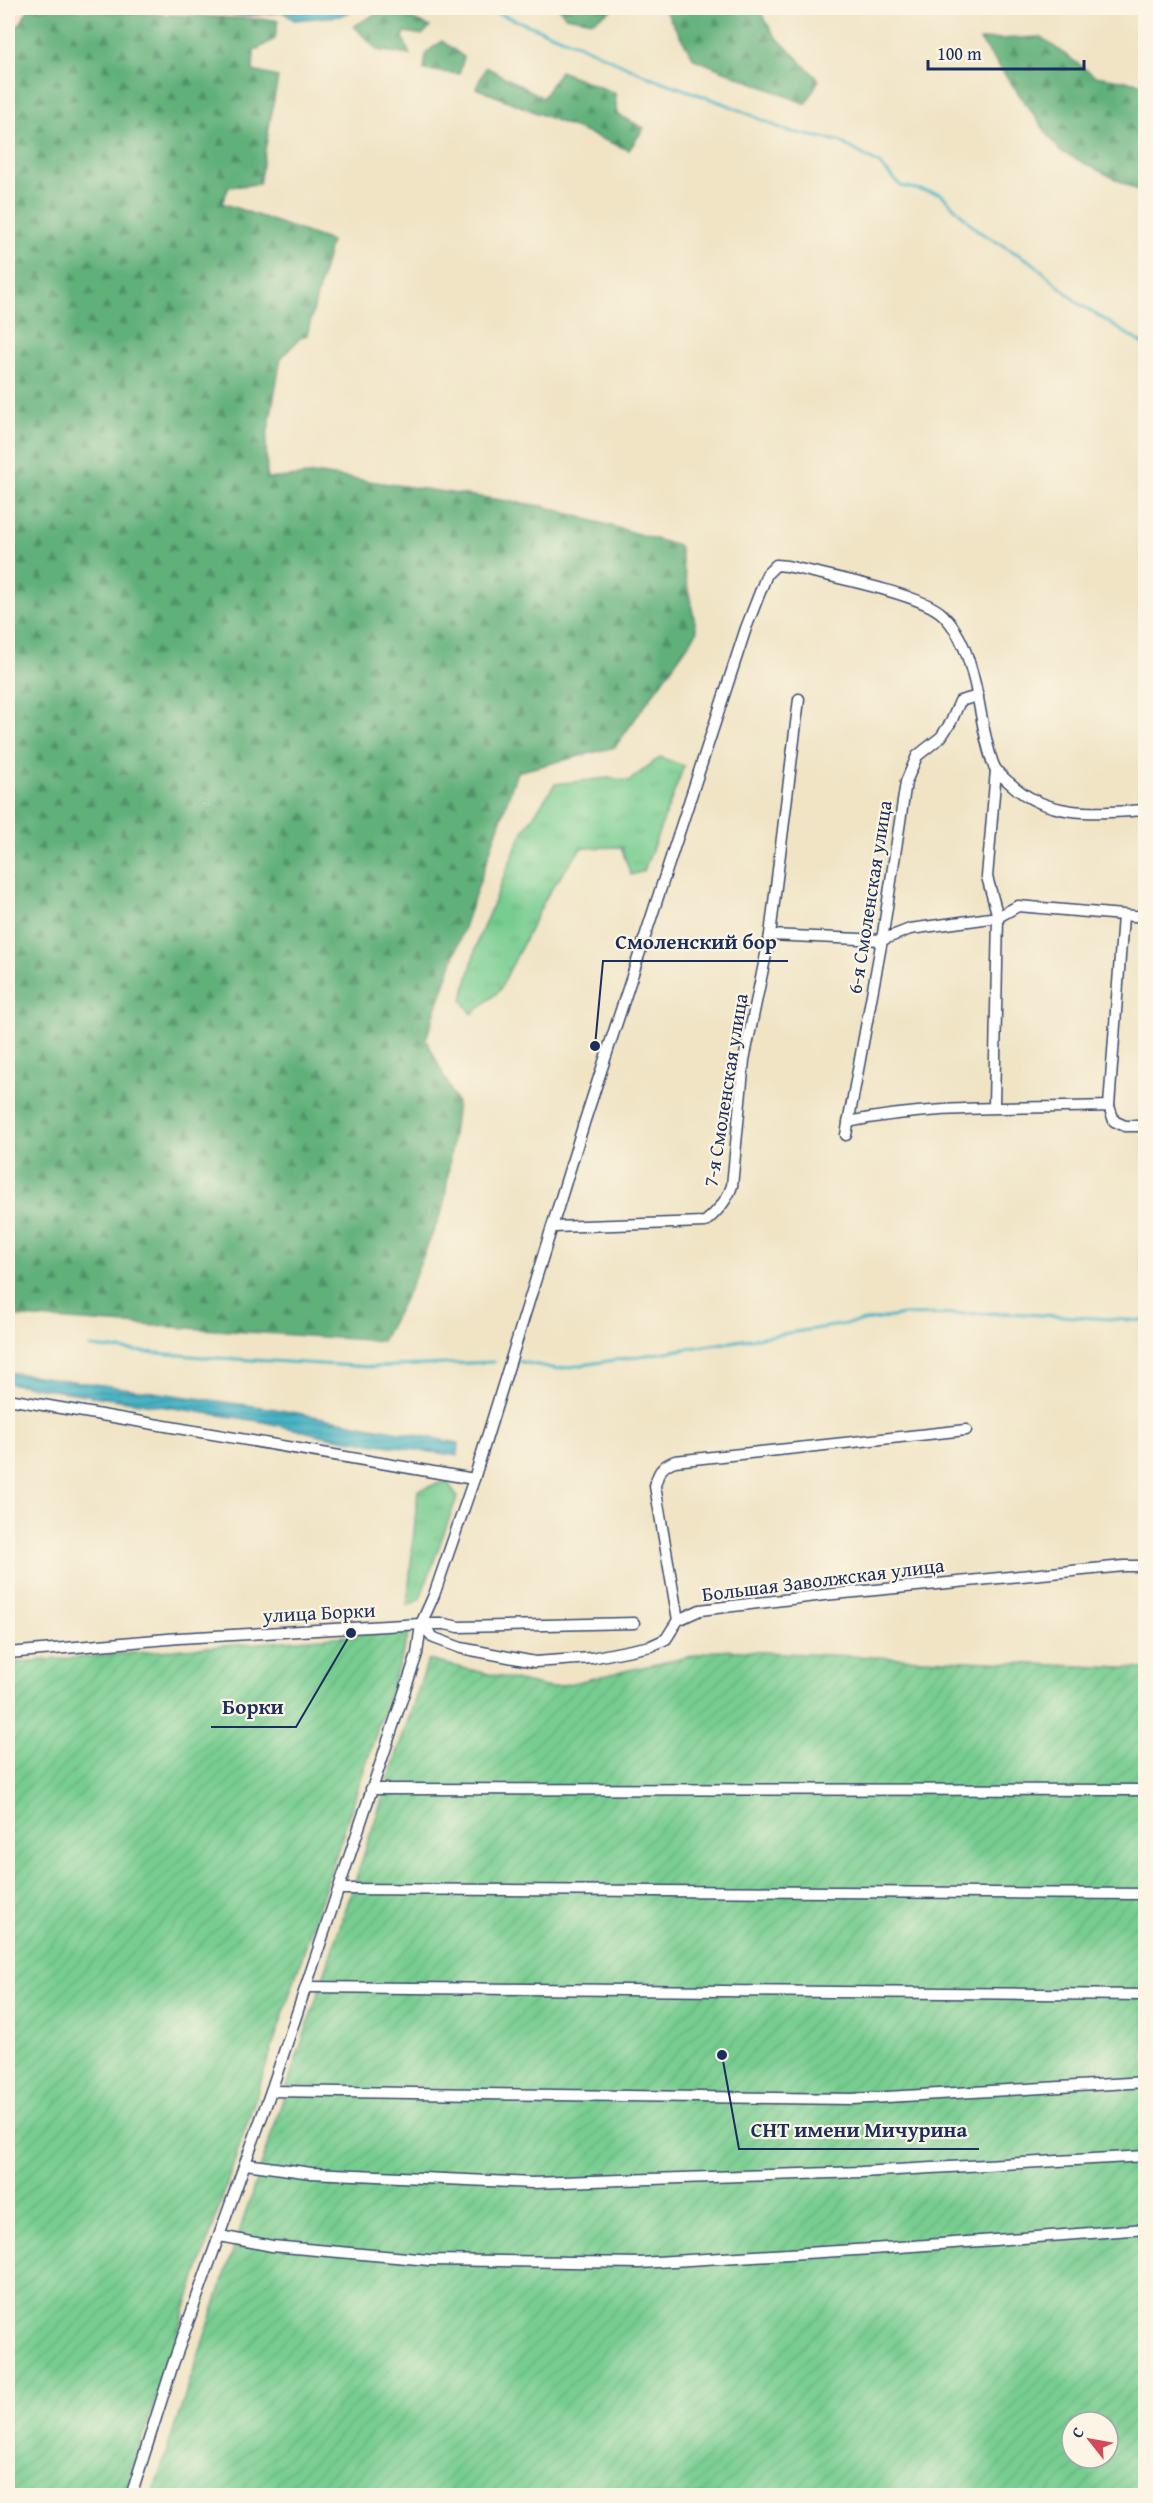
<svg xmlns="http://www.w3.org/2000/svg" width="1153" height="2503" viewBox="0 0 1153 2503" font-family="'Gentium Book Plus',serif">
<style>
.grass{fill:url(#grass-tufts);stroke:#497e77;stroke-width:1.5}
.forest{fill:url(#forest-firs);stroke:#3e706c;stroke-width:1.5}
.garden{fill:url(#garden-furrows);stroke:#497e77;stroke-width:1.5;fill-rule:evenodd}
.water{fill:url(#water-rules);stroke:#317291;stroke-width:1.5}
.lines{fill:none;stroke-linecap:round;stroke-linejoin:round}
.stream{stroke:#47b4c4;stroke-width:3}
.minor-casing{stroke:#3b4a6d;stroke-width:13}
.minor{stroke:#fff;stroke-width:10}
.labels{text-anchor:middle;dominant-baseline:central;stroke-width:4.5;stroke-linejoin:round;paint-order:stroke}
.street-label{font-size:20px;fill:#1b2f5e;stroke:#fcf5e5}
.leader{fill:none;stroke:#1b2f5e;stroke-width:2}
.callout-dot{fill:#1b2f5e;stroke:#fcf5e5;stroke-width:2}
.callout-label{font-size:21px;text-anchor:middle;font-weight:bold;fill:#1b2f5e;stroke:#fcf5e5;stroke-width:4.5;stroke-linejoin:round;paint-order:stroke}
</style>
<defs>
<pattern id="grass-tufts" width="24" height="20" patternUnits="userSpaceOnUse" patternTransform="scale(1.5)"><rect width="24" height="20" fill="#77cd90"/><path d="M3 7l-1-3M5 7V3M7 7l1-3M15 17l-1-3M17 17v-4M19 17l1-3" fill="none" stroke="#66b07f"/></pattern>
<pattern id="forest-firs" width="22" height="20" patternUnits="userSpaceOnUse" patternTransform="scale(1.5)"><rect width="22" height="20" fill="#61b07a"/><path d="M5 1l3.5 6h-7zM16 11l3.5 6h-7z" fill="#4f9067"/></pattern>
<pattern id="garden-furrows" width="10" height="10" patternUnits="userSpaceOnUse" patternTransform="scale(1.5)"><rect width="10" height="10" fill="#77cd90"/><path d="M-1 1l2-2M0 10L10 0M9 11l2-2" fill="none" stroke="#66b07f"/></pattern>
<pattern id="water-rules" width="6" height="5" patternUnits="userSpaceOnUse" patternTransform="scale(1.5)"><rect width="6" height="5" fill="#47b4c4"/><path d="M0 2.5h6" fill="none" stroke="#3a93a2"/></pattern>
</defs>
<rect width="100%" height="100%" fill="#fcf5e5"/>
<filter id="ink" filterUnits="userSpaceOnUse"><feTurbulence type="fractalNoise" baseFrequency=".0167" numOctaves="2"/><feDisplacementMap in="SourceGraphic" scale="12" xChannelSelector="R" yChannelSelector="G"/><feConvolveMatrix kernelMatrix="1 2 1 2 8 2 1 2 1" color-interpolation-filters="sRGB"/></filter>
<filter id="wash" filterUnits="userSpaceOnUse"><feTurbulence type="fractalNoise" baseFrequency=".008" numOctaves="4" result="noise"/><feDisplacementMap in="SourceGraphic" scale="24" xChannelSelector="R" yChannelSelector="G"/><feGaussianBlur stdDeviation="1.35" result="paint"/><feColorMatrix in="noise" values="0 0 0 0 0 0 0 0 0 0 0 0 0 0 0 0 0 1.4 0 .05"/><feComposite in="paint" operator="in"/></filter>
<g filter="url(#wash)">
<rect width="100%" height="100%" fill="#f0e4c5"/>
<g class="grass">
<path d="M 660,757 L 684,766 L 644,871 L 631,875 L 621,847 L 581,848 L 548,894 L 499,991 L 472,1014 L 462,1000 L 478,940 L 522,833 L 555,784 L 608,778 L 629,781 Z"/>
<path d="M 447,1481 L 457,1497 L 420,1599 L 407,1606 L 418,1490 Z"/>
</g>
<g class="forest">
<path d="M 29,8 L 278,20 L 275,39 L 254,51 L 253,71 L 278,77 L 259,184 L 229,187 L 222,203 L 331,241 L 307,335 L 300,338 L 281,358 L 266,442 L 267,479 L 320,474 L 543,506 L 679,546 L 697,632 L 615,747 L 517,772 L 426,1039 L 457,1103 L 444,1206 L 410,1288 L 382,1341 L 8,1316 L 8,21 L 19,26 Z"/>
<path d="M 386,8 L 430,27 L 422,35 L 405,32 L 403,38 L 410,55 L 377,50 L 354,26 Z"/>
<path d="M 559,8 L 615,8 L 593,21 L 565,16 Z"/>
<path d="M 660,8 L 758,8 L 774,35 L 819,80 L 806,104 L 694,59 L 666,12 Z"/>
<path d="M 1041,37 L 1095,76 L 1145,84 L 1145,194 L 1060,151 L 980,40 Z"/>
<path d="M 442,41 L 464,57 L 459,74 L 424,70 L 426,53 Z"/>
<path d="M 486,67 L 543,98 L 560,71 L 615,93 L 617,114 L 644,128 L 629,150 L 476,88 Z"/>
</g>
<g class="garden">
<path d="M 410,1631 L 124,2495 L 8,2495 L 8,1663 Z"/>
<path d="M 718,1650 L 1145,1669 L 1145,2495 L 152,2496 L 428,1660 L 550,1688 ZM 1072,2422 L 1108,2422 L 1108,2458 L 1072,2458 Z"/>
</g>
<g class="water">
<path d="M 182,8 L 361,8 L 339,16 L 294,20 L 283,12 L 247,16 Z"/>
<path d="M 8,1372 L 275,1409 L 459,1443 L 458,1456 L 329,1437 L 259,1421 L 8,1383 Z"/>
</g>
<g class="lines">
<g class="stream">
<path d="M 484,8 L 582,46 L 649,77 L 728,105 L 787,131 L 839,141 L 879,164 L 901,186 L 941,194 L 978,231 L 1033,263 L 1078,303 L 1146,346"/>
<path d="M 90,1347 L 202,1357 L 372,1367 L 494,1362"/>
<path d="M 517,1361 L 557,1369 L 904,1315 L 1007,1313 L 1146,1321"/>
</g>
</g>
</g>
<g filter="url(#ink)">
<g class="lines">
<g class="minor-casing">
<g id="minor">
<path d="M 770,935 L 882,940 L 910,929 L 998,917 L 1018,906 L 1146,917"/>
<path d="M 994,1106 L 998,917 L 987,877 L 996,770"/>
<path d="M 1109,1106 L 1123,916"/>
<path d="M 848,1122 C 934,1104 1022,1109 1109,1106 L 1114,1121 L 1125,1126 L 1146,1126"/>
<path d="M 846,1135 L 882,940 L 906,782 L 917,756 L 941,737 L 951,722 L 960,701 L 978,696"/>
<path d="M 553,1227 L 705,1222 C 717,1212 727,1201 732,1186 L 744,1060 L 770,935 L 799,699"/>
<path d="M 8,1399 L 474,1479"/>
<path d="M 678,1620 L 655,1486 C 658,1473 661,1466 675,1461 L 966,1430"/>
<path d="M 421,1624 L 434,1638 L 461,1648 L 535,1662 L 591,1658 L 651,1646 L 666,1639 L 678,1620 L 700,1610 L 824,1595 L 1124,1566 L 1146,1566"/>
<path d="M 8,1653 L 179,1638 L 421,1624 L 445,1624 L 459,1627 L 634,1623"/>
<path d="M 371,1789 L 1146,1790"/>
<path d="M 339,1889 L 1146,1894"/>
<path d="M 306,1987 L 1146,1995"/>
<path d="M 271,2091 L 852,2099 L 1146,2082"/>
<path d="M 246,2164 L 311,2173 L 532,2183 L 861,2172 L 1146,2156"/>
<path d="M 220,2236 L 272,2246 L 429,2260 L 640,2263 L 872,2249 L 1146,2229"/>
<path d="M 131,2496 L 173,2364 L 271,2091 L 417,1654 L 421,1624 L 434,1595 L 474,1479 L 585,1120 L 746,628 L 767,574 L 776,565 L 787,566 C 819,574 924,594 943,615 C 962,634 969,659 975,684 C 980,705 986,751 995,768 C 999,774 1006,780 1011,784 C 1048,819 1099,813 1146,810"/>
</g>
</g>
<use href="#minor" class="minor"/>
</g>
</g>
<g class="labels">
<g class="street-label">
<text transform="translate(869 897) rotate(-81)">6-я Смоленская улица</text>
<text transform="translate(725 1090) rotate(-81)">7-я Смоленская улица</text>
<text transform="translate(823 1579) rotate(-7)">Большая Заволжская улица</text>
<text transform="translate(319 1612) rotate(-3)">улица Борки</text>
</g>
</g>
<path class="leader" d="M595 1046L603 961H788M351 1633L296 1727H211M722 2055L739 2149H979"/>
<g class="callout-dot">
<circle cx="595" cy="1046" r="6"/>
<circle cx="351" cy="1633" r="6"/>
<circle cx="722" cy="2055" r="6"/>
</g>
<g class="callout-label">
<text x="696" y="949">Смоленский бор</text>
<text x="253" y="1714">Борки</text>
<text x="859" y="2137">СНТ имени Мичурина</text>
</g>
<rect width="1153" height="2503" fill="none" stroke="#fcf5e5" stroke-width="30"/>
<g transform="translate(1090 2440) rotate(301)"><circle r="28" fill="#fcf5e5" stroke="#a2a6af" stroke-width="1.5"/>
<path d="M0-4.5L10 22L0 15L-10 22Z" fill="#d1495b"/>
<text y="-9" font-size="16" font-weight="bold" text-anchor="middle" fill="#1b2f5e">С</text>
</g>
<path d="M928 60v9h156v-9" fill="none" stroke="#1b2f5e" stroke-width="3"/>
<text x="937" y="60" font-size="18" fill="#1b2f5e" stroke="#fcf5e5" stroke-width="4.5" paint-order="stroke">100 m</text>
</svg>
